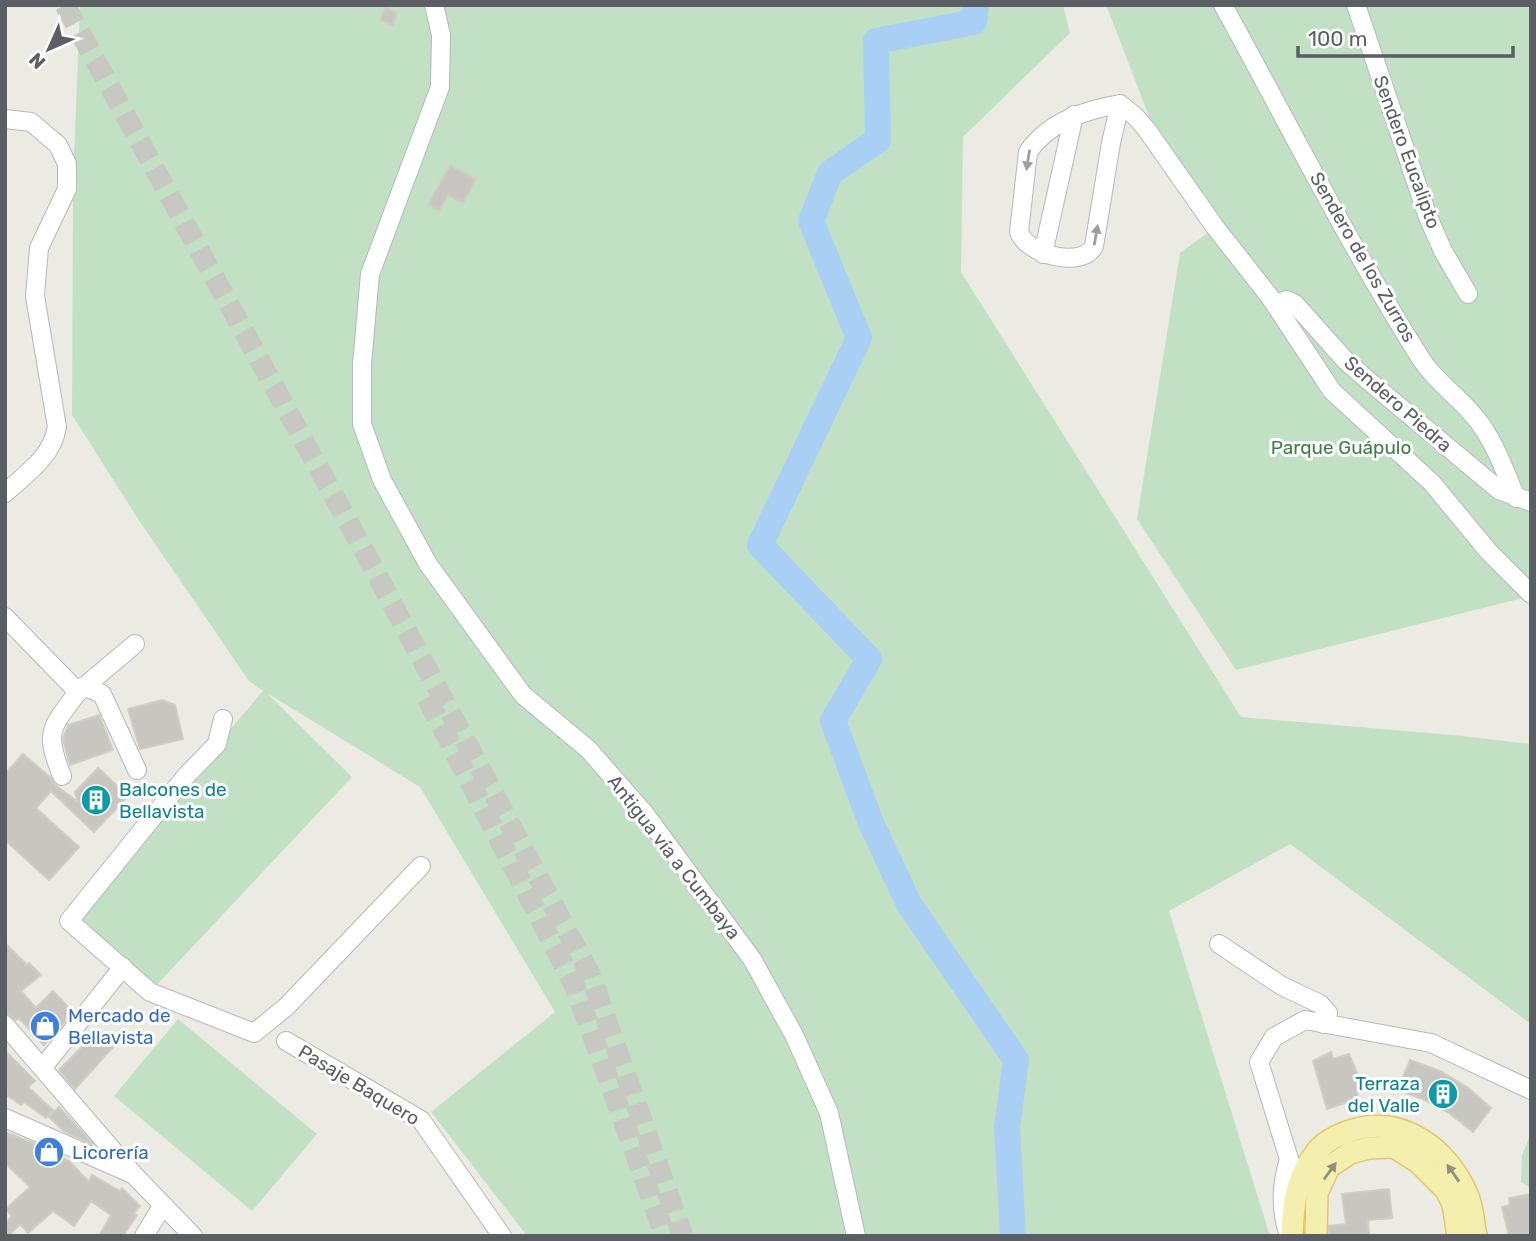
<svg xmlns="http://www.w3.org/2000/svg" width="1536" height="1241" viewBox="0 0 1536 1241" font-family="Rubik,sans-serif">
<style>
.green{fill:#c2e1c4}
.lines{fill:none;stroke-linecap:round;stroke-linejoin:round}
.river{stroke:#aacff5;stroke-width:26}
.building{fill:#c8c6c0;stroke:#d0cdc2;stroke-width:2}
.major-tunnel{stroke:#c8c8c3;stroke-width:21;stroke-dasharray:21 10;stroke-linecap:butt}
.minor-casing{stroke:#b5b8bc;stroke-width:20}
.major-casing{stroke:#e1c868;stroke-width:24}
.minor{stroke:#fff;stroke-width:18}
.major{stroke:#f5efaf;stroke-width:21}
.oneway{fill:#9d9ea1}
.oneway2{fill:#91917d}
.labels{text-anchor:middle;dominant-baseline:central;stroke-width:6;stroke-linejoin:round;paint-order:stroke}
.street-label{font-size:19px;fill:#5b5e62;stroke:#fff}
.park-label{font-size:19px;fill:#3e7e46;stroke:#fff}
.culture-label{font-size:19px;fill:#0d838f;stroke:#fff;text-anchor:start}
.shop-label{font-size:19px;fill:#366cbe;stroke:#fff;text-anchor:start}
</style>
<rect width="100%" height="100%" fill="#ecebe3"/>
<g class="green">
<path d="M 80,5 L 1063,5 L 1070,33 L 963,137 L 961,272 L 1241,717 L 1453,735 L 1531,744 L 1531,1024 L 1290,844 L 1169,911 L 1270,1236 L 527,1236 L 431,1112 L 555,1012 L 420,787 L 267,693 L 352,777 L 150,992 L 70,918 L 263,691 L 249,681 L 138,519 L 72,415 L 73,183 Z"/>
<path d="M 1106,5 L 1531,5 L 1531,596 L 1236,670 L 1137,519 L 1180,253 L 1213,229 L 1154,129 Z"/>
<path d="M 178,1019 L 317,1134 L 252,1211 L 114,1096 Z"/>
<path d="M 1531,1133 L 1531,1188 L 1521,1182 L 1522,1155 Z"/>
</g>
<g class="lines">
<path class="river" d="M 976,5 L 974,22 L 876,41 L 878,140 L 830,173 L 811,221 L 859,338 L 760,545 L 869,659 L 833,721 L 871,823 L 909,904 L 1016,1060 L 1007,1128 L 1013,1236"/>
</g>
<g class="building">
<path d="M 385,8 L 397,13 L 393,25 L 380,20 Z"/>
<path d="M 450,165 L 476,179 L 463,203 L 448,195 L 439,211 L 428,205 Z"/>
<path d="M 162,700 L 175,705 L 183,739 L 140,749 L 128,709 Z"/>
<path d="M 99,715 L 113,750 L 70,765 L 63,739 L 67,728 L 68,725 Z"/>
<path d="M 23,754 L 51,778 L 54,784 L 78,802 L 75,792 L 98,768 L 128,796 L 94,832 L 51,791 L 36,808 L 79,847 L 49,880 L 5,840 L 5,774 Z"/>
<path d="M 5,943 L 27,965 L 29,963 L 41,975 L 21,991 L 36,1008 L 53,991 L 73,1012 L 44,1045 L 19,1018 L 16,1020 L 5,1013 Z"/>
<path d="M 99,1030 L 114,1046 L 75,1089 L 59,1070 Z"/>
<path d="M 5,1051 L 35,1081 L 28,1087 L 53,1110 L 46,1118 L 24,1102 L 21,1105 L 5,1094 Z"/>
<path d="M 1331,1052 L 1333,1059 L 1349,1054 L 1359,1078 L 1357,1099 L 1327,1109 L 1313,1061 Z"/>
<path d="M 1410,1060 L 1440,1071 L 1467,1087 L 1491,1108 L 1473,1132 L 1448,1112 L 1423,1099 L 1398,1090 Z"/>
<path d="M 59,1107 L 74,1123 L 93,1144 L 65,1132 L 49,1117 Z"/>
<path d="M 5,1132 L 50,1150 L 70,1162 L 89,1182 L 92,1175 L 120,1191 L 122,1188 L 140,1206 L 134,1213 L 137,1215 L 123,1236 L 99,1236 L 111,1215 L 91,1201 L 74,1226 L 53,1211 L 28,1233 L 20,1224 L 8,1236 L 5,1236 L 5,1224 L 12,1216 L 6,1209 L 30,1187 L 5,1163 Z"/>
<path d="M 1389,1189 L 1392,1218 L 1368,1220 L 1369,1236 L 1329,1236 L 1329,1226 L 1346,1224 L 1342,1194 Z"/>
<path d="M 1531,1194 L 1531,1236 L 1509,1236 L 1502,1207 L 1510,1205 L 1509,1198 Z"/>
</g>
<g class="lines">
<g class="major-tunnel">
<path d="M 65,5 L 363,549 L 590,974 L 683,1236"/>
<path d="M 427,698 L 575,987 L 665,1236"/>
</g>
<g class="minor-casing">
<g id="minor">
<path d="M 434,5 L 441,35 L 440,87 L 370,274 L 362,364 L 362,424 L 382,480 L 428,564 L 523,695 L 588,749 L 645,814 L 752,959 L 794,1035 L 829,1113 L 856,1236"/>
<path d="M 1223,5 C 1288,123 1349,245 1421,359 C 1436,382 1458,396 1475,417 C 1494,440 1505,471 1516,498"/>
<path d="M 1356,5 L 1428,217 L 1443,251 L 1468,294"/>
<path d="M 1120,104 L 1111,143 L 1094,246 C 1083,269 1027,255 1019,232 L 1028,152 C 1049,121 1086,110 1120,104 L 1135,116 L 1147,130 L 1215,227 L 1270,297 L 1332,391 L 1432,483 L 1489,552 L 1531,594"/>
<path d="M 5,119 L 31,122 L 58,145 L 67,164 L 67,189 L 39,248 L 35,296 L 57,427 C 52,457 27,473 5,493"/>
<path d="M 1043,254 L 1074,115"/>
<path d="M 1275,304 L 1287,300 L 1295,304 L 1346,361 L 1370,382 L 1499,490 L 1531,502"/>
<path d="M 5,617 L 78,692 L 135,644"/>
<path d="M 84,686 L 102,694 L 137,770"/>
<path d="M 223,719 L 217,744 L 186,776 L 69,921 L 150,992 L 254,1033 L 286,1007 L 421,866"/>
<path d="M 62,776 C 44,731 51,728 78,692"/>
<path d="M 1219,944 L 1282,986 L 1320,1004 L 1328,1013 L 1324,1024"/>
<path d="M 5,1025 L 135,1176 L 193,1236"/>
<path d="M 286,1041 L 421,1120 L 502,1236"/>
<path d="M 43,1067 L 123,967"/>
<path d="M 5,1118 L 130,1173"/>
<path d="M 1289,1159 C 1281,1186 1280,1209 1289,1236"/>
<path d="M 1303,1171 C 1294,1172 1292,1166 1289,1159 L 1259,1062 L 1274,1037 L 1305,1020 L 1431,1043 L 1531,1090"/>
<path d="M 144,1236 L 163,1205"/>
</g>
</g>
<g class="major-casing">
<g id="major">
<path d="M 1292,1236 C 1293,1203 1296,1178 1317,1151 C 1326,1140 1340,1134 1353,1130 C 1403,1115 1447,1149 1467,1194 C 1473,1206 1473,1223 1476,1236"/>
<path d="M 1316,1236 L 1317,1193 L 1329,1167 L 1350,1153 L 1369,1148 L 1394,1147 L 1418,1162 L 1446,1190 L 1453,1204 L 1458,1236"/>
</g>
</g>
<use href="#minor" class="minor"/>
<use href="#major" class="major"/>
</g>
<defs><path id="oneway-solid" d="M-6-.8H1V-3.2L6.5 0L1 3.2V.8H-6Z" transform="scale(1.75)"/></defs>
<g class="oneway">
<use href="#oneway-solid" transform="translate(1028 160) rotate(99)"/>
<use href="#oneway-solid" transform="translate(1096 235) rotate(-80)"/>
</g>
<g class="oneway2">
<use href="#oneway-solid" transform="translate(1330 1171) rotate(-54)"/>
<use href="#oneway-solid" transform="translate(1453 1173) rotate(-125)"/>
</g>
<defs>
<g id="building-disc" transform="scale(1.575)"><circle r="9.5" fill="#0f9aa8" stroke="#fff"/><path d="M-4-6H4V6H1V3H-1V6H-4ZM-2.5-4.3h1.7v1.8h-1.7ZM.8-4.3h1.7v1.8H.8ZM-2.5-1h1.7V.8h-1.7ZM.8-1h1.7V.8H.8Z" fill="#fff"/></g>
<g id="shop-disc" transform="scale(1.575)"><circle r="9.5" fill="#3f7fe0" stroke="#fff"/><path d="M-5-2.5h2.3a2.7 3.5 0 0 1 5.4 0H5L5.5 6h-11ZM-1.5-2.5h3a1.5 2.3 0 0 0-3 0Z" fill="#fff"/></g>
</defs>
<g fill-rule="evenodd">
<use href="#building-disc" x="96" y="800"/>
<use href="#shop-disc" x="45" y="1026"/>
<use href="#building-disc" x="1443" y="1094"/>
<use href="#shop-disc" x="49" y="1152"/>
</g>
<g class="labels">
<g class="street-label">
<text transform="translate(1407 152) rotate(70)">Sendero Eucalipto</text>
<text transform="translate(1363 257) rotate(60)">Sendero de los Zurros</text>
<text transform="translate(1398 404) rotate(41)">Sendero Piedra</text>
<text transform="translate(674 857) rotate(52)">Antigua vía a Cumbaya</text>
<text transform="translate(359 1085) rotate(31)">Pasaje Baquero</text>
</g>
<g class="park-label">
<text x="1341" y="447">Parque Guápulo</text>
</g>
<g class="culture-label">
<text x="119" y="789">Balcones de<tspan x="119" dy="22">Bellavista</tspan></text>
<text x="1420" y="1083" text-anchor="end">Terraza<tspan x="1420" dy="22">del Valle</tspan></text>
</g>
<g class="shop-label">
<text x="68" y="1015">Mercado de<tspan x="68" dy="22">Bellavista</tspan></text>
<text x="72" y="1152">Licorería</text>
</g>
</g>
<rect width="1536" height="1241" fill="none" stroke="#5b5e62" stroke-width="14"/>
<g transform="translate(49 49) rotate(225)" stroke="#ffffff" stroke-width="5" paint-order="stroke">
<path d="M0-5L12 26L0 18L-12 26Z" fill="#5b5e62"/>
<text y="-10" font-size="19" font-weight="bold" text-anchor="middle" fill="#5b5e62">N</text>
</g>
<path d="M1298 46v10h215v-10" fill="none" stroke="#5b5e62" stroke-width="3.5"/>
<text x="1308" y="46" font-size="21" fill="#5b5e62" stroke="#ffffff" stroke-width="5" paint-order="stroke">100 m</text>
</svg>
